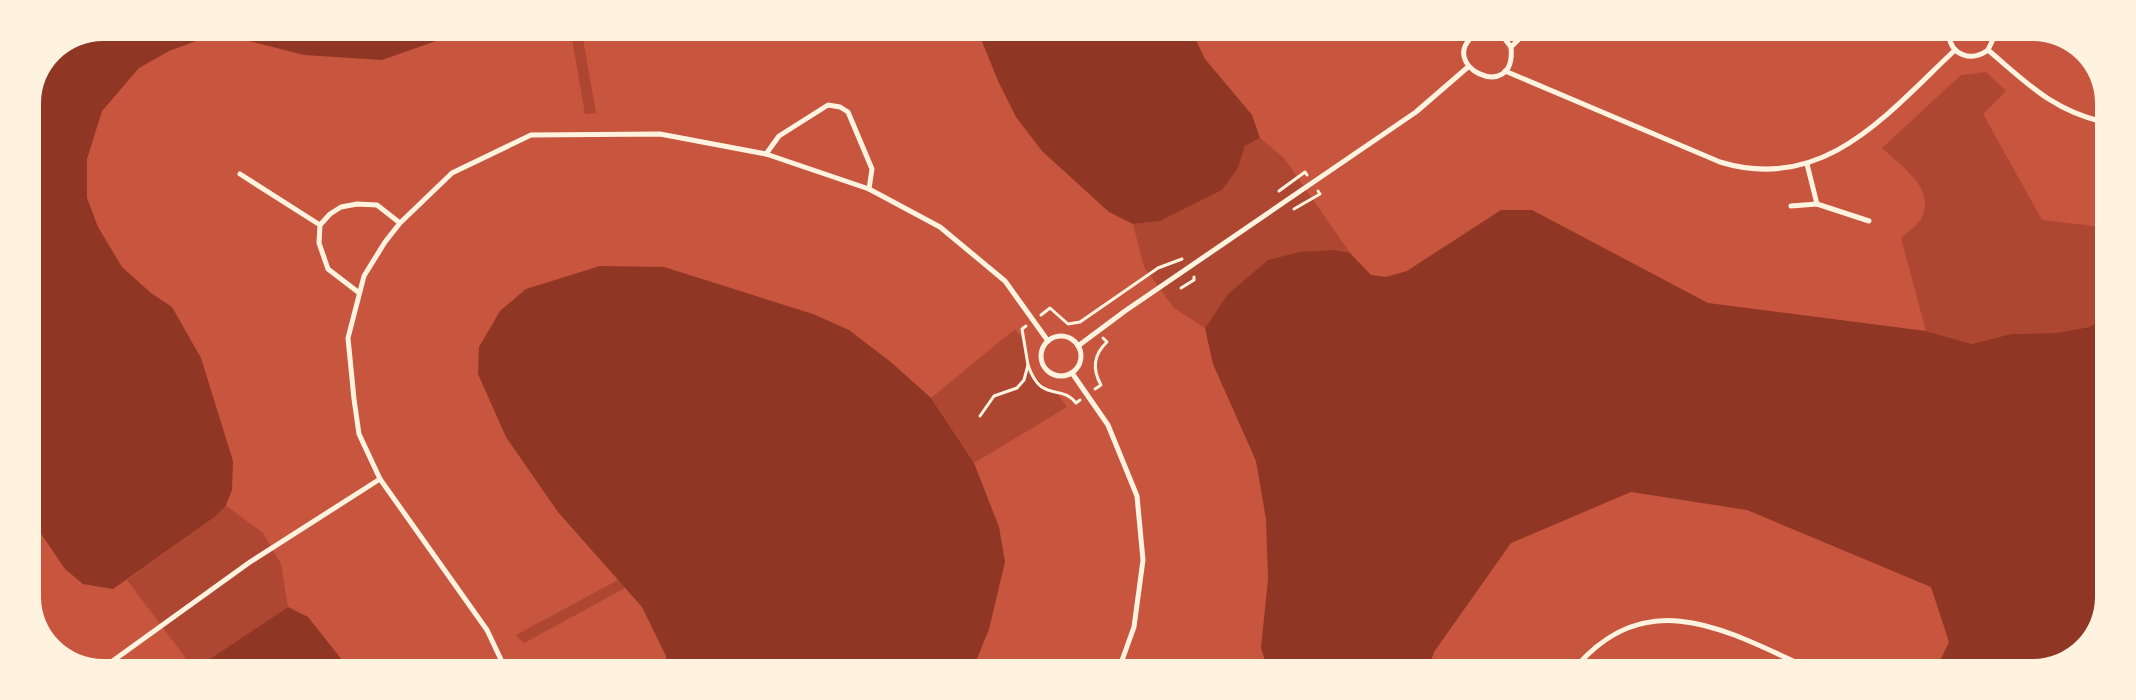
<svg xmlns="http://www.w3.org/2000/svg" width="2136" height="700" viewBox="0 0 2136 700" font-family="Rubik,sans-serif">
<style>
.green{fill:#ae4732}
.water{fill:#8f3625}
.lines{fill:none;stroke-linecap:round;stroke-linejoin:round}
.path{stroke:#fff3e0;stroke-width:3}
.minor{stroke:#fff3e0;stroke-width:5}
</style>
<rect width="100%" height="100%" fill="#c8553d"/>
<g class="green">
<path d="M 571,33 L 582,33 L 596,113 L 585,114 Z"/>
<path d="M 1986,72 L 2006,91 L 1983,114 L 2042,220 L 2103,227 L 2102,320 L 2089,327 L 2056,333 L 2011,334 L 1972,344 L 1926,331 L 1901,238 C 1907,232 1917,226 1921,219 C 1937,189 1902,167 1882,148 L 1961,75 Z"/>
<path d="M 1260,138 L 1284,158 L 1350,253 L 1300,252 L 1227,295 L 1205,328 L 1174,308 L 1144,267 L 1133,224 L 1160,221 L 1221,190 L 1238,168 L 1245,146 Z"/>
<path d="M 1015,329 L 1022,338 L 1028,371 L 1046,387 L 1055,390 L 1067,407 L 974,463 L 931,398 Z"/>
<path d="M 225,505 L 263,533 L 281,564 L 288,607 L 201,665 L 191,665 L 127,580 L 216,516 Z"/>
<path d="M 618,580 L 625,588 L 524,643 L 516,635 Z"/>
</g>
<g class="water">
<path d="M 103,33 L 459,33 L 382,60 L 304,55 L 233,37 L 199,40 L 169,51 L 139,68 L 102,111 L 87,159 L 87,198 L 98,227 L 122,267 L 151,293 L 172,307 L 201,358 L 233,461 L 232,490 L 226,505 L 216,516 L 113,589 L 83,584 L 65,569 L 33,522 L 33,103 L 53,53 Z"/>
<path d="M 979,34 L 1193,34 L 1205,59 L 1252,115 L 1260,138 L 1245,146 L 1238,168 L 1222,190 L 1160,221 L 1133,224 L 1109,212 L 1042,151 L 1016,117 L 998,81 Z"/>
<path d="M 1501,210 L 1532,210 L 1708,303 L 1926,331 L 1972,344 L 2011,334 L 2056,333 L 2089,327 L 2102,320 L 2101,616 L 2076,653 L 2033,667 L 1937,667 L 1949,642 L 1931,587 L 1747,510 L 1631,492 L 1511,543 L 1434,652 L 1429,667 L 1267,667 L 1261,648 L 1268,579 L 1266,519 L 1256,461 L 1213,364 L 1205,328 L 1227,295 L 1268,260 L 1300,252 L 1334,250 L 1350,253 L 1371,275 L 1386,277 L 1407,271 Z"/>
<path d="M 600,266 L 664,267 L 813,314 L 849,330 L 892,363 L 931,398 L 974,463 L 999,527 L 1005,562 L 989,629 L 974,666 L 667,666 L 666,656 L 642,607 L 558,512 L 506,437 L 478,374 L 479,347 L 500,311 L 526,289 Z"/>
<path d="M 288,607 L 308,617 L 346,665 L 201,665 Z"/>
</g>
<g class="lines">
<g class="path">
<path d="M 1279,191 L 1305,172 L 1307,175"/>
<path d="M 1294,209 L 1320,194 L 1318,191"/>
<path d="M 1181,288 L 1194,280 L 1194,277"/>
<path d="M 1041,315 L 1050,308 L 1068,324 L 1080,322 L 1158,268 L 1182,259"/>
<path d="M 1028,365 C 1041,404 1061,383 1076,403 L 1080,400"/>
<path d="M 1095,389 L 1101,385 C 1092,369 1093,355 1107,342 L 1103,338"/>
<path d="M 980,416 L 994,396 L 1017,388 L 1024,380 L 1028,365 L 1022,329 L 1026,326"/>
</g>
<g class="minor">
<path d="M 1476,34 C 1433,64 1517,106 1511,47 L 1501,34"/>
<path d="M 1949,35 C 1951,56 1972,62 1988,50 L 1995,35"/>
<path d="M 1511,47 L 1524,34"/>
<path d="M 1988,50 C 2027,83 2052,110 2103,122"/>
<path d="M 1505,71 L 1720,162 C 1824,194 1887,114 1955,50"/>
<path d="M 766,154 L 779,136 L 828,105 L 840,107 L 848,112 L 872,169 L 869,189"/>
<path d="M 1807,164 L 1817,204 L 1869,221"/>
<path d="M 240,174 L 320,225"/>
<path d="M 1791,206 L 1817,204"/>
<path d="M 358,292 L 328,269 L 319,243 L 320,225 L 330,214 L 341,207 L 357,204 L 377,205 L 400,223"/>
<circle cx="1061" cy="356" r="20"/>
<path d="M 1078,346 L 1125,311 L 1416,112 L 1468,67"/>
<path d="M 1072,373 L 1108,425 L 1137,496 L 1143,560 L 1134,627 L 1120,666"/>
<path d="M 107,665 L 250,562 L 380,479"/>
<path d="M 504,666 L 487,630 L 380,479 L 359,434 L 354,399 L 348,338 L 364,276 L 385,242 L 400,223 L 452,173 L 531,135 L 660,134 L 766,154 L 869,189 L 940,227 L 1005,281 L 1048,341"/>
<path d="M 1576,667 C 1643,589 1717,625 1793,661"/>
</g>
</g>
<path d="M0 0H2136V700H0ZM103 41H2033A62 62 0 0 1 2095 103V597A62 62 0 0 1 2033 659H103A62 62 0 0 1 41 597V103A62 62 0 0 1 103 41Z" fill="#fff3e0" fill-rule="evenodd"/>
</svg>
